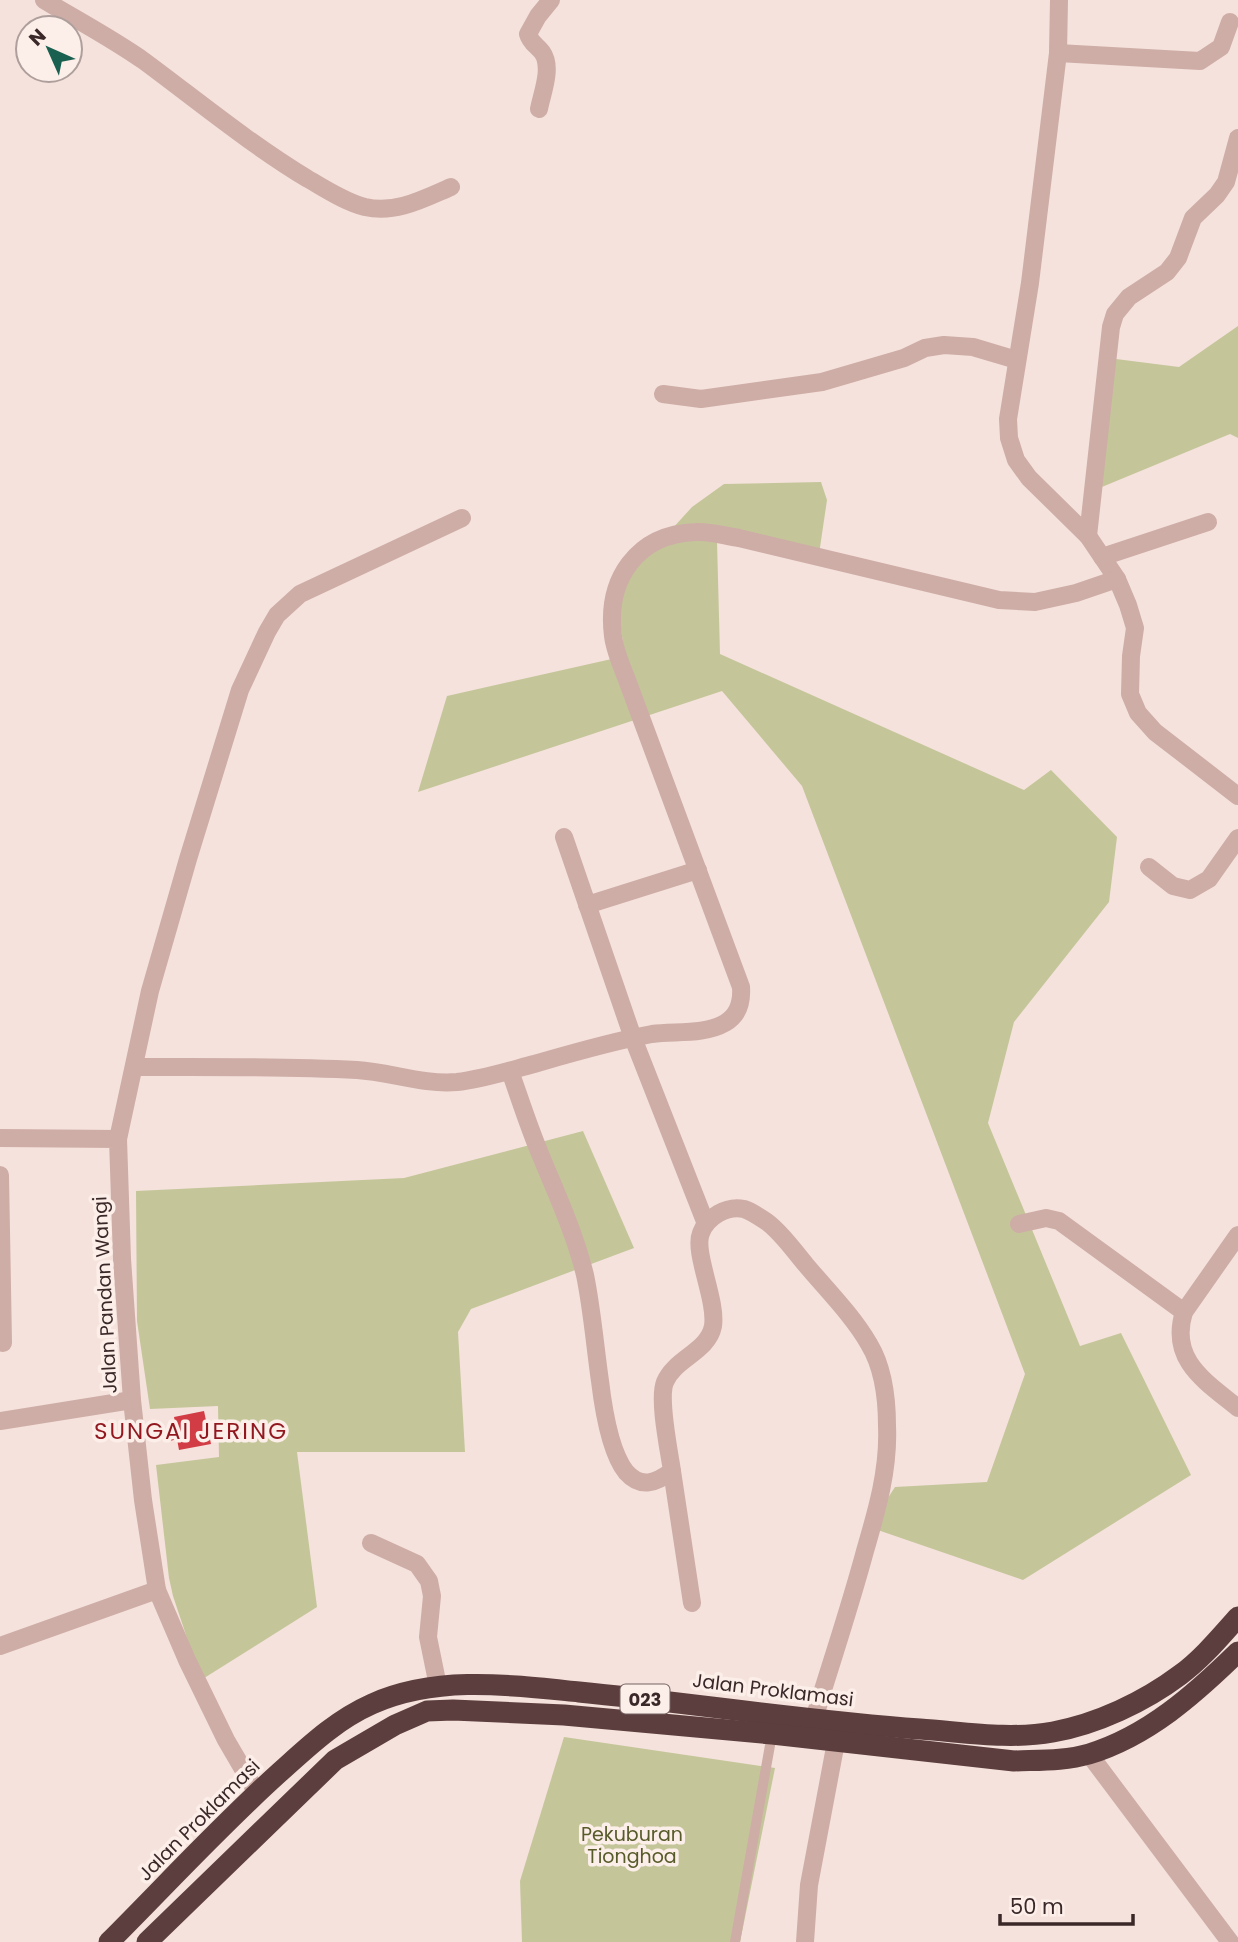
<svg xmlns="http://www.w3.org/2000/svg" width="1238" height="1942" viewBox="0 0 1238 1942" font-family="Poppins,sans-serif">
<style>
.green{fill:#c4c69a}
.building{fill:#d23d45}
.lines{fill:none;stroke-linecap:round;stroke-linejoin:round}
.lane{stroke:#ceada6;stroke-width:10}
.street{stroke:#ceada6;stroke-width:18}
.highway{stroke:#5c3e3e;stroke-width:21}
.labels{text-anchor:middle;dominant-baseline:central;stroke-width:7;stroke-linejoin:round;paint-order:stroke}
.shield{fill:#fceee9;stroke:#746362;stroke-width:2}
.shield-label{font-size:18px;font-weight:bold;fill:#3a2828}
.street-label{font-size:19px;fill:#3a2828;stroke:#fceee9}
.park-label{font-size:19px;fill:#575b29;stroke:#fceee9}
.quarter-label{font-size:23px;letter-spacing:2px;fill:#91181f;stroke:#fceee9}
</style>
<rect width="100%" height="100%" fill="#f5e2dc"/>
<g class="green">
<path d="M 1238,326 L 1238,438 L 1230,434 L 1097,489 L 1116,359 L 1179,367 Z"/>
<path d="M 821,482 L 827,500 L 818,561 L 717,541 L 720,654 L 1024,790 L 1051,770 L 1117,837 L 1109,902 L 1014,1022 L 988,1123 L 1080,1346 L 1121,1333 L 1191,1475 L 1023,1580 L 869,1527 L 895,1487 L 987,1482 L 1025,1374 L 802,786 L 722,691 L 418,792 L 447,696 L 625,656 L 617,603 L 631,574 L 692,507 L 724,484 Z"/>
<path d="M 583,1131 L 634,1248 L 471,1309 L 458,1332 L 465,1452 L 297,1452 L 317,1607 L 201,1680 L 173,1596 L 169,1578 L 156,1465 L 219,1457 L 218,1406 L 150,1409 L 137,1321 L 136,1191 L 404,1178 Z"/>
<path d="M 564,1737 L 775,1768 L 740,1942 L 522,1942 L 520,1881 Z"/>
</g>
<path class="building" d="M 204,1411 L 211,1444 L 179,1450 L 177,1439 L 170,1441 L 168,1430 L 176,1428 L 174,1417 Z"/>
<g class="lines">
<path class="lane" d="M 735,1942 L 772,1734"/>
<g class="street">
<path d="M 44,0 C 77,20 113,39 144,61 C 198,101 250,144 308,179 C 326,189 345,202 365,207 C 396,214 423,199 451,187"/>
<path d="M 1059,0 L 1058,53 L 1030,283 L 1008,419 L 1009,438 L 1016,460 L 1029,478 L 1088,536 L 1117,579 L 1128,605 L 1135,628 L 1131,656 L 1130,694 L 1138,713 L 1155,732 L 1238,796"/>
<path d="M 1058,53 L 1200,61 L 1221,47 L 1230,22"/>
<path d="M 539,109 C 542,93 553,67 542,52 C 536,45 530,42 528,34 L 538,16 L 551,0"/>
<path d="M 663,394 L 701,399 L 822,382 L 904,358 L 925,348 L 944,345 L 973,347 L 1017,360"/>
<path d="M 1088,536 L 1111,327 L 1115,314 L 1129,297 L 1167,272 L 1178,258 L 1193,218 L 1217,195 L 1226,182 L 1238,138"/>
<path d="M 1102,557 L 1208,522"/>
<path d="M 564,837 L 633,1038 L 706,1224"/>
<path d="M 1149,867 L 1173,886 L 1190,890 L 1209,879 L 1238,838"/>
<path d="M 587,905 L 698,870"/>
<path d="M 134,1067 C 208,1067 282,1066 357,1070 C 390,1072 423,1085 457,1082 C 483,1079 508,1071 534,1064 C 572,1053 613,1041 652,1034 C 676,1031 704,1035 725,1023 C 739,1015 742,1001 741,987 L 630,688 C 624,671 615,653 613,636 C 606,580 636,534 696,532 C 709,531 725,536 739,538 L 999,600 L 1035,602 L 1076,593 L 1117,579"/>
<path d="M 510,1071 C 520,1099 529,1128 541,1156 C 557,1195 575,1234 585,1275 C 592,1309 595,1346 600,1381 C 603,1406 610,1452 626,1472 C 641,1489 656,1483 672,1471 C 669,1450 658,1399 665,1382 C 675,1358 708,1352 713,1326 C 717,1300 693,1252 701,1233 C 707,1217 727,1205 744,1209 C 751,1211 761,1218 767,1222 C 782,1233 794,1251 806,1265 C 827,1290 853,1316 869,1344 C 883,1367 887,1400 887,1426 C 889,1469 877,1510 865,1551 C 850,1607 831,1663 814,1719"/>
<path d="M 0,1138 L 118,1139 L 122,1259 L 132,1400 L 143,1500 L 157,1590 L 187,1660 L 226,1740 L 257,1793"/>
<path d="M 118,1139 L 150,991 L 188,859 L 240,690 L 267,632 L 277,615 L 300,594 L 462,518"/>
<path d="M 0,1175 L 3,1343"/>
<path d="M 1019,1224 L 1046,1218 L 1059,1221 L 1184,1312"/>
<path d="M 1238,1235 L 1184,1312 C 1169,1360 1205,1381 1238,1408"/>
<path d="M 0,1421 L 132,1400"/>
<path d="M 672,1471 L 692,1603"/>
<path d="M 371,1543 L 417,1564 L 429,1581 L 432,1596 L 428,1637 L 438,1686"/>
<path d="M 0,1646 L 157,1590"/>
<path d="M 1089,1754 L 1230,1942"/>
<path d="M 805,1942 L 809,1885 L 836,1742"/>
</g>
<g class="highway">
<path d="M 109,1942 C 166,1885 221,1825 280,1772 C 309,1746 336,1720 372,1704 C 437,1675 510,1685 579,1692 C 692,1703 806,1721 920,1729 C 964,1732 1009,1740 1053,1732 C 1097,1724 1144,1702 1180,1675 C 1202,1659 1220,1637 1238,1617"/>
<path d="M 147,1942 L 335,1760 L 395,1725 L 427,1711 L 453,1710 L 564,1715 L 772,1734 L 1014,1761 C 1039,1760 1065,1761 1089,1754 C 1148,1736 1195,1694 1238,1652"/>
</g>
</g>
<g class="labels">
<rect class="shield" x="620.5" y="1684.5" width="49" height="29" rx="5"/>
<g class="shield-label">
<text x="645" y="1699">023</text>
</g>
<g class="street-label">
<text transform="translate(105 1295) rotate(-93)">Jalan Pandan Wangi</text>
<text transform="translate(773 1690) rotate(7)">Jalan Proklamasi</text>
<text transform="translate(199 1820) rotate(-45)">Jalan Proklamasi</text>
</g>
<g class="park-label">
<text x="632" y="1834">Pekuburan<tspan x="632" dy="22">Tionghoa</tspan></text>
</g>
<g class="quarter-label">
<text x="191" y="1431">SUNGAI JERING</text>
</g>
</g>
<g transform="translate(49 49) rotate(315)"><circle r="33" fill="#fceee9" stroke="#ae9f9c" stroke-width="2"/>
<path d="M0-5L12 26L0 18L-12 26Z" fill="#196050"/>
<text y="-10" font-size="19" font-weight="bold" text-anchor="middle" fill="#3a2828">N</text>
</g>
<path d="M1000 1914v10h133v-10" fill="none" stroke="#3a2828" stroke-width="3.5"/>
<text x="1010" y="1914" font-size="21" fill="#3a2828" stroke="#fceee9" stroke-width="5" paint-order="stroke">50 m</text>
</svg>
